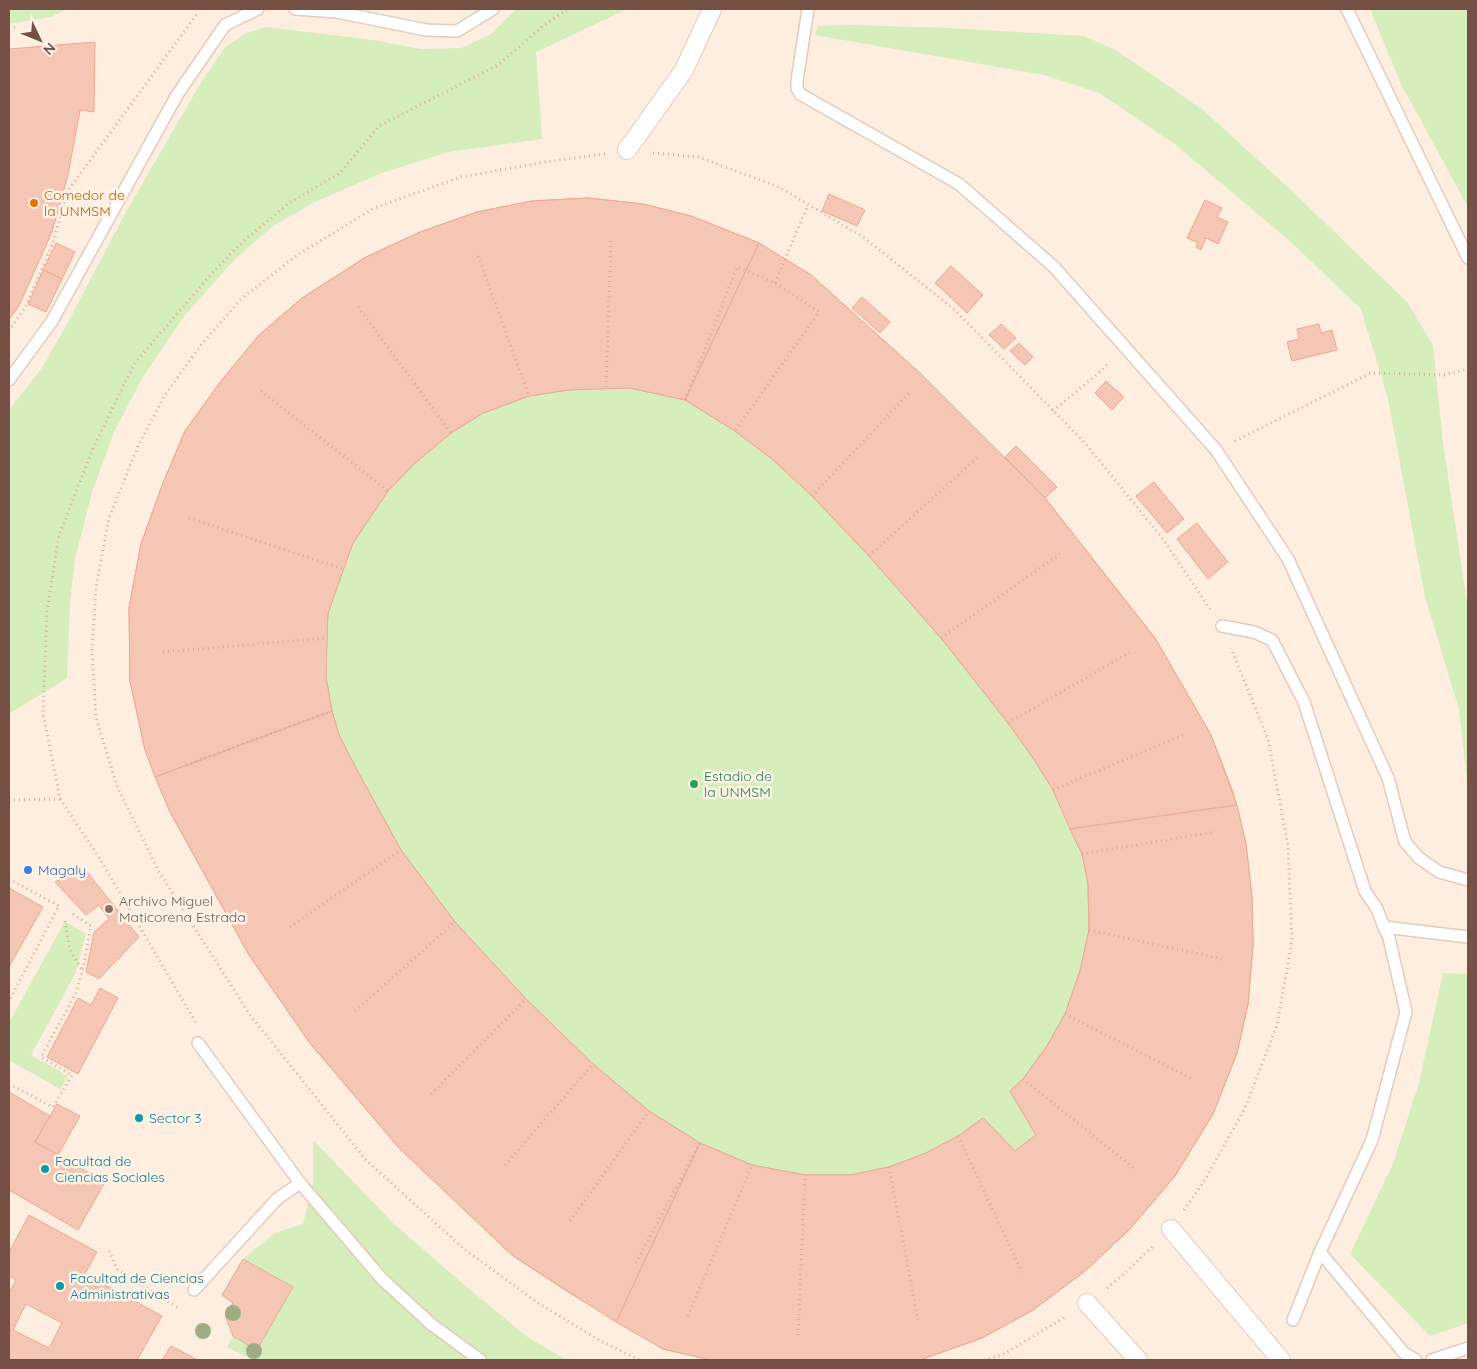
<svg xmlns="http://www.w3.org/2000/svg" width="1477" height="1369" viewBox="0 0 1477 1369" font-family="Quicksand,sans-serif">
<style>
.green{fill:#d6edbc}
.building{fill:#f6c6b4;stroke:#eaaa93;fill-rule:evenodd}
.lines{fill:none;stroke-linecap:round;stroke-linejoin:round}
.service-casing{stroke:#e5cbbd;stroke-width:14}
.pedestrian-casing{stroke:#e5cbbd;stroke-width:20}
.path{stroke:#dba997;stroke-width:3;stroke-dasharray:1 4;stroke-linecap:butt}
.service{stroke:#fff;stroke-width:11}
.pedestrian{stroke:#fff;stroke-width:18}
.tree{fill:#a0ad84}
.food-dot{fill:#e8710a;stroke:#fff3e7;stroke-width:2}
.leisure-dot{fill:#2e9e5b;stroke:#fff3e7;stroke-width:2}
.shop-dot{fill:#3f7fe0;stroke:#fff3e7;stroke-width:2}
.education-dot{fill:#8d6e63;stroke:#fff3e7;stroke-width:2}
.culture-dot{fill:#0f9aa8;stroke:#fff3e7;stroke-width:2}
.labels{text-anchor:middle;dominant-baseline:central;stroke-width:5;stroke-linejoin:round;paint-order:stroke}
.food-label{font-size:14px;fill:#c56008;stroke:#fff3e7;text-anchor:start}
.leisure-label{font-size:14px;fill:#27864d;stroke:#fff3e7;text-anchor:start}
.shop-label{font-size:14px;fill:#366cbe;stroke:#fff3e7;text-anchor:start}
.education-label{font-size:14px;fill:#785e54;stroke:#fff3e7;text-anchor:start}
.culture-label{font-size:14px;fill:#0d838f;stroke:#fff3e7;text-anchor:start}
</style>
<rect width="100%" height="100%" fill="#feeedf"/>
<g class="green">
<path d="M 9,9 L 67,9 L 51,17 L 9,24 Z"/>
<path d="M 516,9 L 627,9 L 536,52 L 542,139 L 448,152 L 379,174 L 313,203 L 273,226 L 235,259 L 185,315 L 144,375 L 114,432 L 92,492 L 75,559 L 70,602 L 67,678 L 9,714 L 9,410 L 42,368 L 67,324 L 127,210 L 199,86 L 225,47 L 246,33 L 266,27 L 373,40 L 421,49 L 461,48 L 490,35 Z"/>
<path d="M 1370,9 L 1468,9 L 1468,207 L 1401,84 Z"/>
<path d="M 851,25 L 949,28 L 1084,36 L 1116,50 L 1203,110 L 1291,190 L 1407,302 L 1433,345 L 1443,443 L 1468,609 L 1468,790 L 1459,709 L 1425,597 L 1388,399 L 1361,309 L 1291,242 L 1176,145 L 1099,93 L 1044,75 L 815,35 L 818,26 Z"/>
<path d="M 588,198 L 643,204 L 691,216 L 759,243 L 811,275 L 921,374 L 1045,498 L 1155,638 L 1211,735 L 1233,792 L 1246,844 L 1252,897 L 1253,946 L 1248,1004 L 1213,1114 L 1175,1176 L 1129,1230 L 1085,1271 L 1033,1310 L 982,1338 L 920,1360 L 711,1360 L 663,1349 L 573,1295 L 513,1256 L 309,1042 L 249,955 L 170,812 L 145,750 L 130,681 L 129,608 L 141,544 L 163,483 L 185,431 L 221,381 L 259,335 L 302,298 L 366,257 L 420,232 L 477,212 L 532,201 Z"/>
<path d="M 65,921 L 86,934 L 75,974 L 31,1055 L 68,1076 L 60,1089 L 9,1060 L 9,1023 Z"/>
<path d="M 1443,973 L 1468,974 L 1468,1323 L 1430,1336 L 1350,1254 L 1393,1164 L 1419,1083 Z"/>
<path d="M 313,1140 L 394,1224 L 469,1289 L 530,1339 L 567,1360 L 252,1360 L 227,1347 L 233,1336 L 257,1349 L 293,1287 L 243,1259 L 275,1233 L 303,1224 L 313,1182 Z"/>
</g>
<g class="building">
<path d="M 95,42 L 94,112 L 80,110 L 68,175 L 52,232 L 19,306 L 9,320 L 9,49 Z"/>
<path d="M 829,194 L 865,210 L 857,226 L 822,211 Z"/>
<path d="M 588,198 L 643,204 L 691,216 L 759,243 L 811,275 L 921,374 L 1045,498 L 1155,638 L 1211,735 L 1233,792 L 1246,844 L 1252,897 L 1253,945 L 1248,1004 L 1237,1053 L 1213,1114 L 1175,1176 L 1129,1230 L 1085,1271 L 1033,1310 L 982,1338 L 920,1360 L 711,1360 L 663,1349 L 573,1295 L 513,1256 L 399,1148 L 309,1042 L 249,955 L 170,812 L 145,750 L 130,681 L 129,608 L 141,544 L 163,483 L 185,431 L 221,381 L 259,335 L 302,298 L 366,257 L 420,232 L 477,212 L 532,201 ZM 606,387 L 630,388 L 685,400 L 735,431 L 772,459 L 812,496 L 869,556 L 941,638 L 1008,723 L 1033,758 L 1053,790 L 1082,854 L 1088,883 L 1089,930 L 1080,971 L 1065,1014 L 1047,1046 L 1023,1079 L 1010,1091 L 1036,1135 L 1015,1151 L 983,1118 L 958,1136 L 926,1153 L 889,1167 L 850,1175 L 805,1175 L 752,1165 L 700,1143 L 649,1111 L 593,1064 L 526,999 L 455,922 L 401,850 L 357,770 L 339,735 L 332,711 L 326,677 L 326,638 L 328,613 L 343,569 L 353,543 L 370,517 L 388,491 L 415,463 L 451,433 L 483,413 L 529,396 L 568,390 Z"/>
<path d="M 588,198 L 643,204 L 691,216 L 759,243 L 685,400 L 630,388 L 568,390 L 529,396 L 483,413 L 451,433 L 415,463 L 388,491 L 353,543 L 328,613 L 326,677 L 332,711 L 155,777 L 145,750 L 130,681 L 129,608 L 141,544 L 163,483 L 185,431 L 221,381 L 259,335 L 302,298 L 366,257 L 420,232 L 477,212 L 532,201 Z"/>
<path d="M 1205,200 L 1222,208 L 1217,217 L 1228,222 L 1218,244 L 1206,238 L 1201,250 L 1196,247 L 1198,243 L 1187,238 Z"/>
<path d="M 56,243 L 75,252 L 62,279 L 43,270 Z"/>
<path d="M 759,243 L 811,275 L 921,374 L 1045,498 L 1155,638 L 1211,735 L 1237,805 L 1070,829 L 1053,790 L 1033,758 L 1008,723 L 941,638 L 869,556 L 812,496 L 772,459 L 735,431 L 685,400 Z"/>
<path d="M 951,266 L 983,295 L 967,313 L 935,283 Z"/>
<path d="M 43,270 L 62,279 L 46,312 L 28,304 Z"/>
<path d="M 862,297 L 890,322 L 880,333 L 852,308 Z"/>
<path d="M 1001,324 L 1016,338 L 1004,349 L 989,335 Z"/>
<path d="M 1319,324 L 1321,333 L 1332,330 L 1337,350 L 1292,361 L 1287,342 L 1299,339 L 1297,329 Z"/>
<path d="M 1019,343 L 1033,357 L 1025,365 L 1010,351 Z"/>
<path d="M 1106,381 L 1124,397 L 1112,410 L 1095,393 Z"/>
<path d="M 1016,446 L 1057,487 L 1045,498 L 1005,457 Z"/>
<path d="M 1154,482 L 1184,519 L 1167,533 L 1136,496 Z"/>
<path d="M 1197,523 L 1228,562 L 1208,579 L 1177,539 Z"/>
<path d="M 332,711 L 339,735 L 357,770 L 401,850 L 455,922 L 526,999 L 593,1064 L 649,1111 L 700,1143 L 616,1322 L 513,1256 L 399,1148 L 309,1042 L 249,955 L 170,812 L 155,777 Z"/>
<path d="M 1237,805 L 1246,844 L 1252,897 L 1253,945 L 1248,1004 L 1237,1053 L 1213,1114 L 1175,1176 L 1129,1230 L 1085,1271 L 1033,1310 L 982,1338 L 920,1360 L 711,1360 L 663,1349 L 616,1322 L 700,1143 L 752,1165 L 805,1175 L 850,1175 L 889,1167 L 926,1153 L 958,1136 L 983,1118 L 1015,1151 L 1036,1135 L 1010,1091 L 1023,1079 L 1047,1046 L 1065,1014 L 1080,971 L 1089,930 L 1088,883 L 1082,854 L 1070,829 Z"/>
<path d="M 84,868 L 139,937 L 99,979 L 86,972 L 94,932 L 109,919 L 99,905 L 86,915 L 55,882 Z"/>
<path d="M 9,888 L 43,907 L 9,967 Z"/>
<path d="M 100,988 L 118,998 L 78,1074 L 47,1057 L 78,998 L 91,1005 Z"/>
<path d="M 9,1092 L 50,1116 L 35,1142 L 105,1182 L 78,1230 L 9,1190 Z"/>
<path d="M 57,1104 L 80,1116 L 58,1155 L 35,1142 Z"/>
<path d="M 29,1215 L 97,1252 L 85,1274 L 162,1316 L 137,1360 L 9,1360 L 9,1293 L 16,1280 L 9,1276 L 9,1252 ZM 26,1304 L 62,1323 L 49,1348 L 13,1330 Z"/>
<path d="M 243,1259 L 293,1287 L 257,1350 L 233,1336 L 225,1315 L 233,1303 L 222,1295 Z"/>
<path d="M 171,1346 L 198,1360 L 162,1360 Z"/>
</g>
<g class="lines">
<g class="service-casing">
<g id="service">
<path d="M 295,9 L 337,12 L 426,30 L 457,31 L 493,9"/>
<path d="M 808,9 L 797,81 L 797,88 L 800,94 L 959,184 L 1054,267 L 1216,450 L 1288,559 L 1388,778 L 1405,842 L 1419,858 L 1439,872 L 1468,880"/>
<path d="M 1347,9 L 1468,258"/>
<path d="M 9,380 L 52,321 L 177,95 L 225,25 L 258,9"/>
<path d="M 1222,626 L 1254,632 L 1272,640 L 1304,702 L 1365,891 L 1377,909 L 1384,927"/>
<path d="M 198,1043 L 300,1183 L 382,1279 L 431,1324 L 480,1360"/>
<path d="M 1320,1252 L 1404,1353 L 1416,1360"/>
<path d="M 194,1290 L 277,1199 L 300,1183"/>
<path d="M 1293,1320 L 1320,1252 L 1372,1140 L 1406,1012 L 1389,938 L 1384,927 L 1468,937"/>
<path d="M 1432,1360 L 1468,1348"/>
</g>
</g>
<g class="pedestrian-casing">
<g id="pedestrian">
<path d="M 627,150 L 684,70 L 712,9"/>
<path d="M 1171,1229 L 1281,1360"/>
<path d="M 1087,1303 L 1138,1360"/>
</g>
</g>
<g class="path">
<path d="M 9,28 L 15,27"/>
<path d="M 653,153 L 698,157 L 779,187 L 863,237 L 955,310 L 1085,443 L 1163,539 L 1210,609"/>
<path d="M 605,154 L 545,162 L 461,177 L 374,208 L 296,256 L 241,299 L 201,345 L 165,395 L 138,446 L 109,518 L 96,587 L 92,652 L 96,718 L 117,786 L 159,872 L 250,1015 L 366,1160 L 464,1249 L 538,1303 L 604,1343 L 640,1360"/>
<path d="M 478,256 L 529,396"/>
<path d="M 775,283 L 808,205"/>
<path d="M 358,307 L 451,433"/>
<path d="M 9,331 L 26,306 L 54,240 L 67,192 L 197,14"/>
<path d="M 606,387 L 611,240"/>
<path d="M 261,391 L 388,491"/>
<path d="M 685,400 L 737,267 L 775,283 L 819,312 L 735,431"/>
<path d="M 1053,411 L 1102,370 L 1109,362"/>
<path d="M 1235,441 L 1371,373 L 1444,375 L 1468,369"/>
<path d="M 812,496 L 910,392"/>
<path d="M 189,518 L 343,569"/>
<path d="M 869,556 L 977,458"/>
<path d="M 941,638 L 1060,554"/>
<path d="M 163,652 L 326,638"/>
<path d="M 1008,723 L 1132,651"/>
<path d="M 186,765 L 332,711"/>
<path d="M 1053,790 L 1183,735"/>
<path d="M 60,799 L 100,859 L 196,1023"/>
<path d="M 9,800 L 60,799 L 43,713 L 47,611 L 59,535 L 94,446 L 134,364 L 206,280 L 238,246 L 289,203 L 340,173 L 379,126 L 498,65 L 544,25 L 568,9"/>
<path d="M 1082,854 L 1214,832"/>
<path d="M 9,879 L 59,906 L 9,1001"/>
<path d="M 65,921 L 70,950 L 82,970"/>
<path d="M 290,927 L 401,850"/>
<path d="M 1089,930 L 1222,959"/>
<path d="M 355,1011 L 455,922"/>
<path d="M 1065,1014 L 1192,1079"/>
<path d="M 1023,1079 L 1136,1170"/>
<path d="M 9,1084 L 53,1107 L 72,1075 L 41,1057 L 77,991 L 83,968 L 91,926 L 70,912"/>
<path d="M 431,1094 L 526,999"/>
<path d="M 958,1136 L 1022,1272"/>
<path d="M 505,1165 L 593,1064"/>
<path d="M 889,1167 L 918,1320"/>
<path d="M 1184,1210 L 1203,1183 L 1245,1108 L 1277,1025 L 1292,941 L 1288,846 L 1268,739 L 1231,648"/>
<path d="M 570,1221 L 649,1111"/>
<path d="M 109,1251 L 117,1269 L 180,1309"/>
<path d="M 636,1263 L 700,1143"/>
<path d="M 1107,1288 L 1125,1273 L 1154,1245"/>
<path d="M 688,1316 L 752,1165"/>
<path d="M 798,1335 L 805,1175"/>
<path d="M 984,1360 L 1002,1355 L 1067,1316"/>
</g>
<use href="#service" class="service"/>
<use href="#pedestrian" class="pedestrian"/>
</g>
<g class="tree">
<circle cx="233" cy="1313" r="8"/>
<circle cx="203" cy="1331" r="8"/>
<circle cx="254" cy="1351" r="8"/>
</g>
<circle class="food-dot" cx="34" cy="203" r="5"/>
<circle class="leisure-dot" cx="694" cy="784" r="5"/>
<circle class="shop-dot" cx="28" cy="870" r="5"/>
<circle class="education-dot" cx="109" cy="909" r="5"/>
<g class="culture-dot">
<circle cx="139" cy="1118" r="5"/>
<circle cx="45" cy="1169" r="5"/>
<circle cx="60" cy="1286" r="5"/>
</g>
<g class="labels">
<g class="food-label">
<text x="44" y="195">Comedor de<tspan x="44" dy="16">la UNMSM</tspan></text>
</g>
<g class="leisure-label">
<text x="704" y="776">Estadio de<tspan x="704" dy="16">la UNMSM</tspan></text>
</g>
<g class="shop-label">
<text x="38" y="870">Magaly</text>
</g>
<g class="education-label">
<text x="119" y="901">Archivo Miguel<tspan x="119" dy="16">Maticorena Estrada</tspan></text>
</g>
<g class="culture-label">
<text x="149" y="1118">Sector 3</text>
<text x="55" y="1161">Facultad de<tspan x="55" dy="16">Ciencias Sociales</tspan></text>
<text x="70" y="1278">Facultad de Ciencias<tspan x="70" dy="16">Administrativas</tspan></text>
</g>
</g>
<rect width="1477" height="1369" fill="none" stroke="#775045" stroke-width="20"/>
<g transform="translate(40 40) rotate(133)" stroke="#fff3e7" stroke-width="4" paint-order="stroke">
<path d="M0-4L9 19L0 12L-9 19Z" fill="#775045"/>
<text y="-8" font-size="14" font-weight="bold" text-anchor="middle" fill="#775045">N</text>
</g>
</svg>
